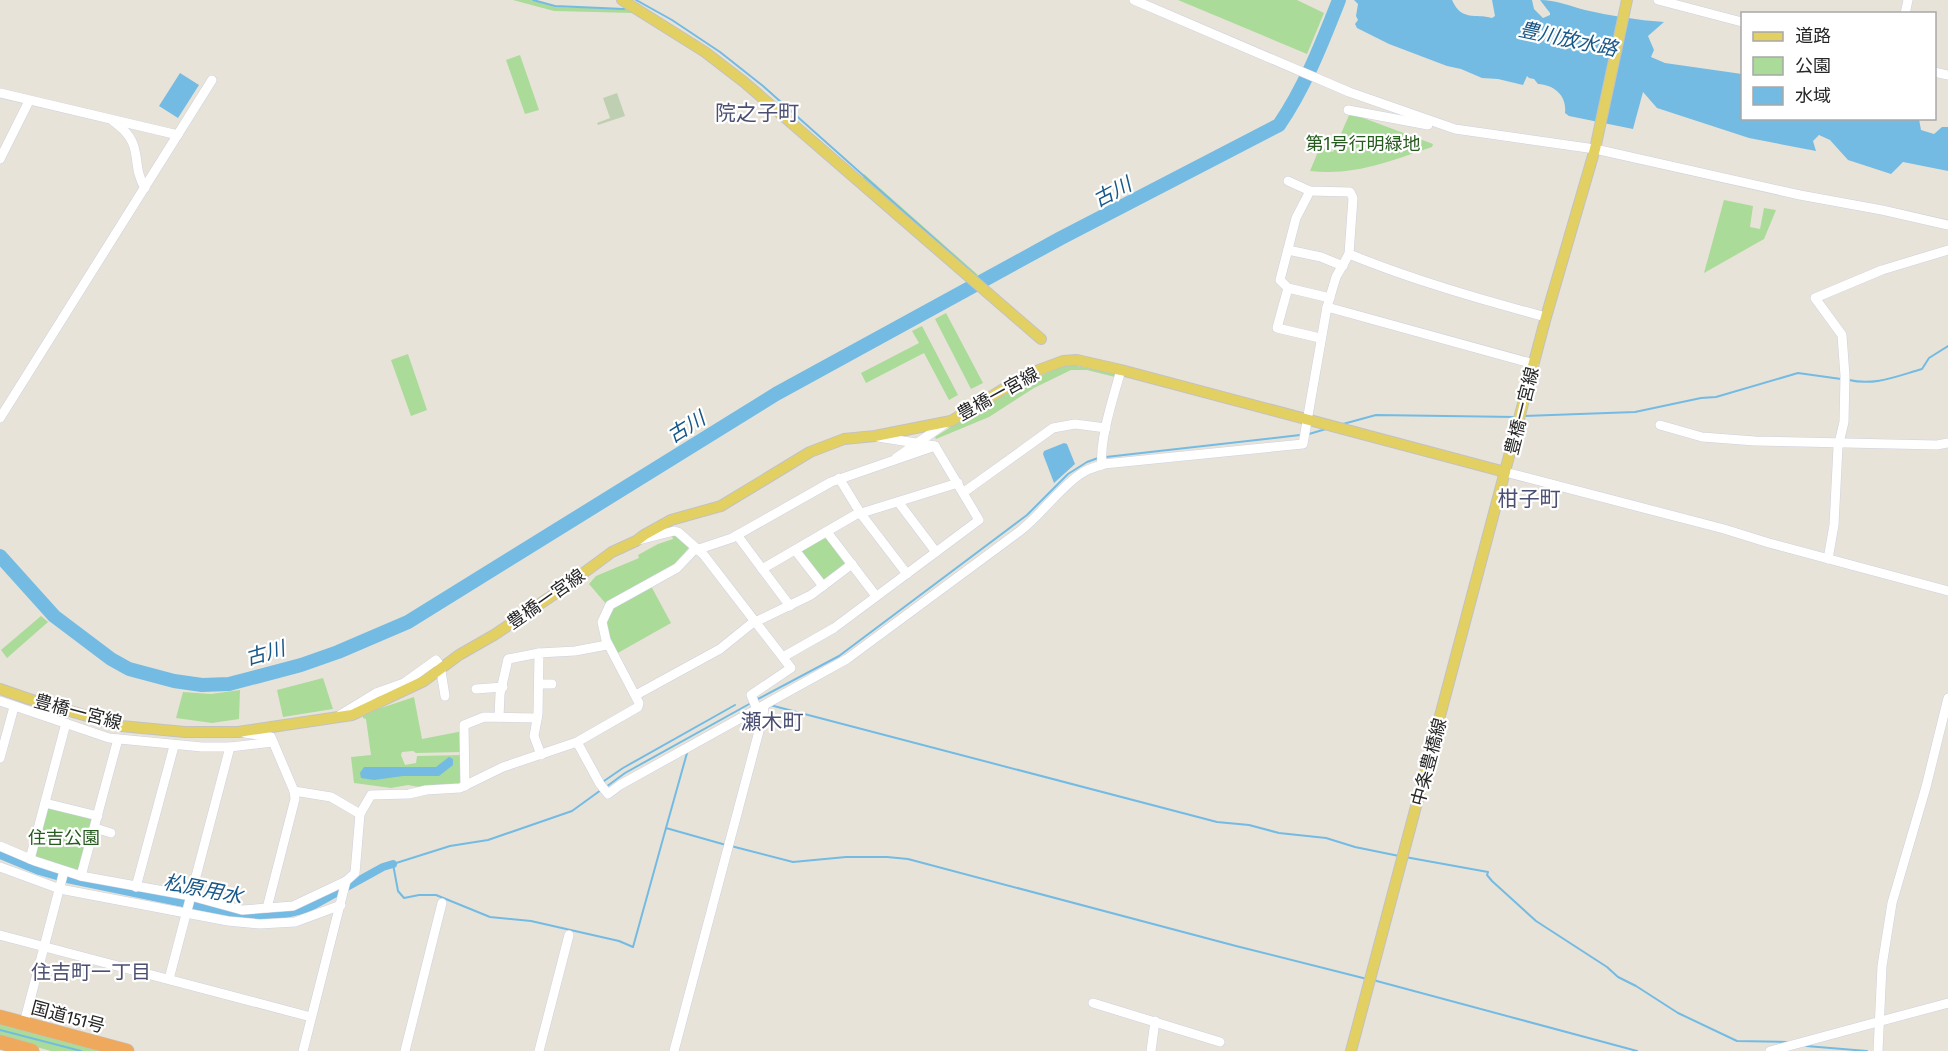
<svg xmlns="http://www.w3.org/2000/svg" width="1948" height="1051" viewBox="0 0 1948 1051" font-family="'Fira Sans Condensed','Noto Sans JP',sans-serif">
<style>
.green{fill:#aadb99}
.cemetery{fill:#bed0b1}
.water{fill:#73bbe3}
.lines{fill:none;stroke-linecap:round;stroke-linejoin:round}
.stream{stroke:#73bbe3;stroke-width:2}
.canal{stroke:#73bbe3;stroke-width:8}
.river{stroke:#73bbe3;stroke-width:14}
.minor-casing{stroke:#ced0df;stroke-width:10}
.major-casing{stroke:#c2c2c2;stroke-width:12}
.highway-casing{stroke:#c2c2c2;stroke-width:15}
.minor{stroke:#fff;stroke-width:9}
.major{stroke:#e3d063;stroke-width:10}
.highway{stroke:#efa95c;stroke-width:14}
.labels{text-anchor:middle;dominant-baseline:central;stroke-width:4.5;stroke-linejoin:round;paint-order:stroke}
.park-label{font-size:18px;fill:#265b1e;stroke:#fff}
.street-label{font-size:18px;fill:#262626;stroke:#fff}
.water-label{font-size:20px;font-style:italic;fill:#185889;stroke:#fff}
.neighbourhood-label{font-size:20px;fill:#4b4f72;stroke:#fff}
.quarter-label{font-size:21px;fill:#4b4f72;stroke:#fff}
</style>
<rect width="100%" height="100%" fill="#e8e3d9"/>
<g class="green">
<path d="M 513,0 L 531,0 L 555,7 L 624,9 L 626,7 L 635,13 L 554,11 Z"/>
<path d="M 1178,0 L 1297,0 L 1324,13 L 1307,54 Z"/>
<path d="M 520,55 L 539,110 L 525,114 L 506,60 Z"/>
<path d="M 1350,113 L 1433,144 L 1432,147 C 1390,161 1355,176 1310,171 L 1320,147 L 1333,152 Z"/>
<path d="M 864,174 L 978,275 L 975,277 L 863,179 Z"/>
<path d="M 1724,200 L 1753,206 L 1750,227 L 1760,229 L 1764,208 L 1776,210 L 1764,239 L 1704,273 Z"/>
<path d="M 946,313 L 983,383 L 971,389 L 935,319 Z"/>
<path d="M 922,326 L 958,395 L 949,400 L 924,353 L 866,383 L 861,373 L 919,343 L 912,331 Z"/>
<path d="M 408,354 L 427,410 L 411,416 L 391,360 Z"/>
<path d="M 1067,364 L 1116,374 L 1115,377 L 1087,370 L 1071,370 L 1034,388 L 989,417 L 936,439 L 935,437 L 1013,388 Z"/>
<path d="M 675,535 L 690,546 L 677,564 L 607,605 L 589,584 L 596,576 L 639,558 L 638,555 L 658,544 L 673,539 L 672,536 Z"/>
<path d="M 823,538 L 829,539 L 845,560 L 844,566 L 826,579 L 820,579 L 801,555 L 803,549 Z"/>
<path d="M 651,586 L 671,623 L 616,654 L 609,642 L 605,622 L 616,604 Z"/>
<path d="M 41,616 L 48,622 L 7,658 L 1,650 Z"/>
<path d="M 323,678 L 333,709 L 283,717 L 277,690 Z"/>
<path d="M 240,690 L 239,719 L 212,723 L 176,718 L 183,692 L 211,694 Z"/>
<path d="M 414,697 L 422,739 L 463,731 L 463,752 L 416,753 L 413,751 L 402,752 L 401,755 L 405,765 L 416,763 L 417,756 L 463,755 L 462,783 L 431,789 L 408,785 L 391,788 L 354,783 L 351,757 L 371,755 L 366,719 L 363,718 L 363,714 Z"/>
<path d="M 50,806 L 92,817 L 79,870 L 36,858 L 34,855 L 46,808 Z"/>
<path d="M 0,1023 L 106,1051 L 51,1051 L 0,1037 Z"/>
</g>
<path class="cemetery" d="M 617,93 L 625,116 L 598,125 L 597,123 L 610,118 L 603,98 Z"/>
<g class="water">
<path d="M 1354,0 L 1452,0 C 1462,22 1475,13 1492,18 L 1495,16 L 1492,0 L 1532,0 L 1534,9 L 1543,18 L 1550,15 L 1550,13 L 1540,0 C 1555,0 1570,6 1585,10 C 1612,16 1637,20 1664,22 L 1648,36 L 1654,50 L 1651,57 L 1665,63 L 1742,74 L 1742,118 L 1919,119 L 1921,130 L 1934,134 L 1942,127 L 1948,127 L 1948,171 L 1903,162 L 1891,174 L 1848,160 L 1830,140 L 1819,135 L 1813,141 L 1816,151 L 1749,138 L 1657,108 L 1643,92 L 1633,129 L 1569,116 L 1565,113 C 1567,96 1555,85 1538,84 L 1534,79 L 1529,78 L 1527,76 L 1523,85 L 1498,79 L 1482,78 L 1461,69 L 1447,66 L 1389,44 L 1357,28 L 1355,24 L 1358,20 L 1356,16 L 1358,4 Z"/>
<path d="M 180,73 L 199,85 L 178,118 L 159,106 Z"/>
<path d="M 1064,443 L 1067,444 L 1075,464 L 1054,483 L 1043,454 L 1044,451 Z"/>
<path d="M 449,757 L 453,759 L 453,765 L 439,776 L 403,776 L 374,780 L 361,778 L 360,773 L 364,767 L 436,767 Z"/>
</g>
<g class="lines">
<g class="stream">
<path d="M 533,0 L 555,6 L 624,9 L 627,6"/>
<path d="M 636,0 L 672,20 L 720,52 L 763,86 L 975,275"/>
<path d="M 1849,380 C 1875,386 1897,376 1922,369 L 1929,358 L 1948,346"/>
<path d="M 1522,416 L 1635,412 L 1701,398 L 1716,397 L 1798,373 L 1841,379"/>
<path d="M 1343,424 L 1376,415 L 1516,417"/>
<path d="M 1309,434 L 1326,429"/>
<path d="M 1106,457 L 1300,435"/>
<path d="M 756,700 L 839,656 L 1027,515 L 1068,474 L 1087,462 L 1098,458"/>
<path d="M 770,705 L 1217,822 L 1249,825 L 1279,833 L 1326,838 L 1355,847 L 1399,856"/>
<path d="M 604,781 L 623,768 L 735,705"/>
<path d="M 606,787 L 625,773 L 751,703"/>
<path d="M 601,790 L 572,811 L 488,840 L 450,846 L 393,864 L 398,891 L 404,898 L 419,895 L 436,895 L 490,917 L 531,921 L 619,941 L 633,947 L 666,828 L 726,845"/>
<path d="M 666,828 L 687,753"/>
<path d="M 731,846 L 793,862 L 846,857 L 887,857 L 908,859 L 1236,946 L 1367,979"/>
<path d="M 1405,857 L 1488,872 L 1487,875 L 1492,881 L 1536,921 L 1607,967 L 1618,977 L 1636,986 L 1678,1013 L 1737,1041 L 1789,1042"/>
<path d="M 1373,980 L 1637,1051"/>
<path d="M 0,1030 L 81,1051"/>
<path d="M 1806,1046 L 1867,1051"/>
</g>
<path class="canal" d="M 0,855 L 39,871 L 67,879 L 241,915 L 276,916 L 307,909 L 383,867 L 393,864"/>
<path class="river" d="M 0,556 L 54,616 L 111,659 L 129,669 L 174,681 L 202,685 L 229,684 L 301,665 L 338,652 L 408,622 L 776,394 L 1061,238 L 1279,125 C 1305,87 1322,43 1339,0"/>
<g class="minor-casing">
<g id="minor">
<path d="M 1134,0 L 1349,92 L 1455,129 L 1595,149 L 1800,195 L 1882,210 L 1948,225"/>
<path d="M 1658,0 L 1742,22"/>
<path d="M 1905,14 L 1908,0"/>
<path d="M 1934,72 L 1948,75"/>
<path d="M 0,93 L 178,135"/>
<path d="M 1348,110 L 1428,125"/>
<path d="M 113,121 C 147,145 129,162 145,188"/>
<path d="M 0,159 L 29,101"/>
<path d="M 1310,191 L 1296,218 L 1280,280 L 1288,288 L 1330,298"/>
<path d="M 1288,250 L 1321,257 L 1343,266"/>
<path d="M 1349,254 C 1413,280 1479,299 1546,317"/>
<path d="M 1288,288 L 1277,328 L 1320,338"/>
<path d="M 1327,307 L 1534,364"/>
<path d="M 0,418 L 212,80"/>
<path d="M 1660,425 L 1702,437 L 1755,441 L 1937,445 L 1948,443"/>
<path d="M 896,458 L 946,423"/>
<path d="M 1102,465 C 1099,440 1114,395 1121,370"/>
<path d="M 1505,472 L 1724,529 L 1769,543 L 1948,591"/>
<path d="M 839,478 L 861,514 L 907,574"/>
<path d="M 964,492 L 1053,428 L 1075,424 L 1106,428"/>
<path d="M 899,503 L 936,552"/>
<path d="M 827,532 L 876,596"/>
<path d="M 737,535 L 790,606"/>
<path d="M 639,540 L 674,531 L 678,532 L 703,554 L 791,668 L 751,695 L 757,709"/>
<path d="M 795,550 L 823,586"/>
<path d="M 1828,559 L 1834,525 L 1838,447 L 1844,422 L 1845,376 L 1842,335 L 1815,298 L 1882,270 L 1948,250"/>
<path d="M 762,569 L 855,515 L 958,483"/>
<path d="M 783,657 L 834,628 L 979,520 L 935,446 L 878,437"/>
<path d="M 539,684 L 552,684"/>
<path d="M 476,689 L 503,687"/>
<path d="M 636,695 L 720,649 L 751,624 L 811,595 L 852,564"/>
<path d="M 0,701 L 109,738 L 202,747 L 230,747 L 273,742"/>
<path d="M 340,715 L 376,693 L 404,683 L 436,660 L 440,665 L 445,696"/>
<path d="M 499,717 L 500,694 L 508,659 L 539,653"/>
<path d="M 245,733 L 271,737 L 294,791 L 331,797 L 360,814"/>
<path d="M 577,742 L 600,784 L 608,794 L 620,785 L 847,659 L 1020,531 C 1042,514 1060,487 1082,473 C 1089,468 1097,467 1104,464 L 1303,444 L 1327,307 L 1336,277 L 1349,254 L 1353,198 L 1350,192 L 1310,191 L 1288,181"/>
<path d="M 541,755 L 534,736 L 538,714 L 539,653 L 575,651 L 607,645"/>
<path d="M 0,758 L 14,707"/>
<path d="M 465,786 L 464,725 L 484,717 L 537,718"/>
<path d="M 45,803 L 98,816"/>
<path d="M 95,828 L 111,833"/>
<path d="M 0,846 L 35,861 L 81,876 L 191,896 L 242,910 L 293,906 L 346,881 L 355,873 L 360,814 L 371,795 L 409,794 L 426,790 L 460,788 L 503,767 L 577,742 L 638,707 L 639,703 L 606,640 L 602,622 L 610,605 L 677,568 L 693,551 L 732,538 L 831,482 L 935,446"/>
<path d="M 30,859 L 66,723"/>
<path d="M 0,867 L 60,889 L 228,921 L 260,924 L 295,922 L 341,905"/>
<path d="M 81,876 L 118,739"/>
<path d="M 136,887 L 174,746"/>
<path d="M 267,908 L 295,799 L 294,791"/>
<path d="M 0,935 L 311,1017"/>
<path d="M 169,979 L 230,747"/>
<path d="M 1093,1003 L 1220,1042"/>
<path d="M 24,1023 L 64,871"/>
<path d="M 303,1051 L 346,881"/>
<path d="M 405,1051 L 442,903"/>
<path d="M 539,1051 L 569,935"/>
<path d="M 674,1051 L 763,716 L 764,706"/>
<path d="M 1151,1051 L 1155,1021"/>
<path d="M 1770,1051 L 1948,1003"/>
<path d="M 1878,1051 L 1882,966 L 1892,903 L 1926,787 L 1948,698"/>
</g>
</g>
<g class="major-casing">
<g id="major">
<path d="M 622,0 L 705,52 L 744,82 L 1041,339"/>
<path d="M 0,689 L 29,699 L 121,726 L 185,732 L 238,732 L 352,715 L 424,681 L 459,655 L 494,635 L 559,591 L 612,552 L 636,541 L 644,535 L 671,520 L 721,506 L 810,452 L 844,439 L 875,436 L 951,421 L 1028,374 L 1063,361 L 1077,360 L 1121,370 L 1505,472"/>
<path d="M 1351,1051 L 1546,317 L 1595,149 L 1627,0"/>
</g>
</g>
<g class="highway-casing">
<g id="highway">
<path d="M 0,1017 L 127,1051"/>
<path d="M 0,1042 L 32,1051"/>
</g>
</g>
<use href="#minor" class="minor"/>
<use href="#major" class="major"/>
<use href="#highway" class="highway"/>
</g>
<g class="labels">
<g class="park-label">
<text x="1363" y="144">第1号行明緑地</text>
<text x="64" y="838">住吉公園</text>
</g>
<g class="street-label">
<text transform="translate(998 394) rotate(-29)">豊橋一宮線</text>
<text transform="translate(1522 411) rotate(-76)">豊橋一宮線</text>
<text transform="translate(546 599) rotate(-35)">豊橋一宮線</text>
<text transform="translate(78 712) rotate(15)">豊橋一宮線</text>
<text transform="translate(1429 762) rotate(-75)">中条豊橋線</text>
<text transform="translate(68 1017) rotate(15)">国道151号</text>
</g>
<g class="water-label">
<text transform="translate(1568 39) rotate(12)">豊川放水路</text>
<text transform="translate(1112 192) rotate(-28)">古川</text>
<text transform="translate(686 427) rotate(-32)">古川</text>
<text transform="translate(265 653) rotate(-16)">古川</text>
<text transform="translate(203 889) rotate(11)">松原用水</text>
</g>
<g class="neighbourhood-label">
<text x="91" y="972">住吉町一丁目</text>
</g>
<g class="quarter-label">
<text x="757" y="113">院之子町</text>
<text x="1529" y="499">柑子町</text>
<text x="772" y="722">瀬木町</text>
</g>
</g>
<rect x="1741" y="12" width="195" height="108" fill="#ffffff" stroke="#a8a8a8" stroke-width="1.5"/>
<rect x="1753" y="32" width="30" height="9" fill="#e3d063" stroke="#a8a8a8" stroke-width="1.5"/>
<text x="1795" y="42" font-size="18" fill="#262626">道路</text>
<rect x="1753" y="57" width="30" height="18" fill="#aadb99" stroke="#a8a8a8" stroke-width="1.5"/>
<text x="1795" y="72" font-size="18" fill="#262626">公園</text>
<rect x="1753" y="87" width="30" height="18" fill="#73bbe3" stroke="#a8a8a8" stroke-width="1.5"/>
<text x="1795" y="102" font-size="18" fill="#262626">水域</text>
</svg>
